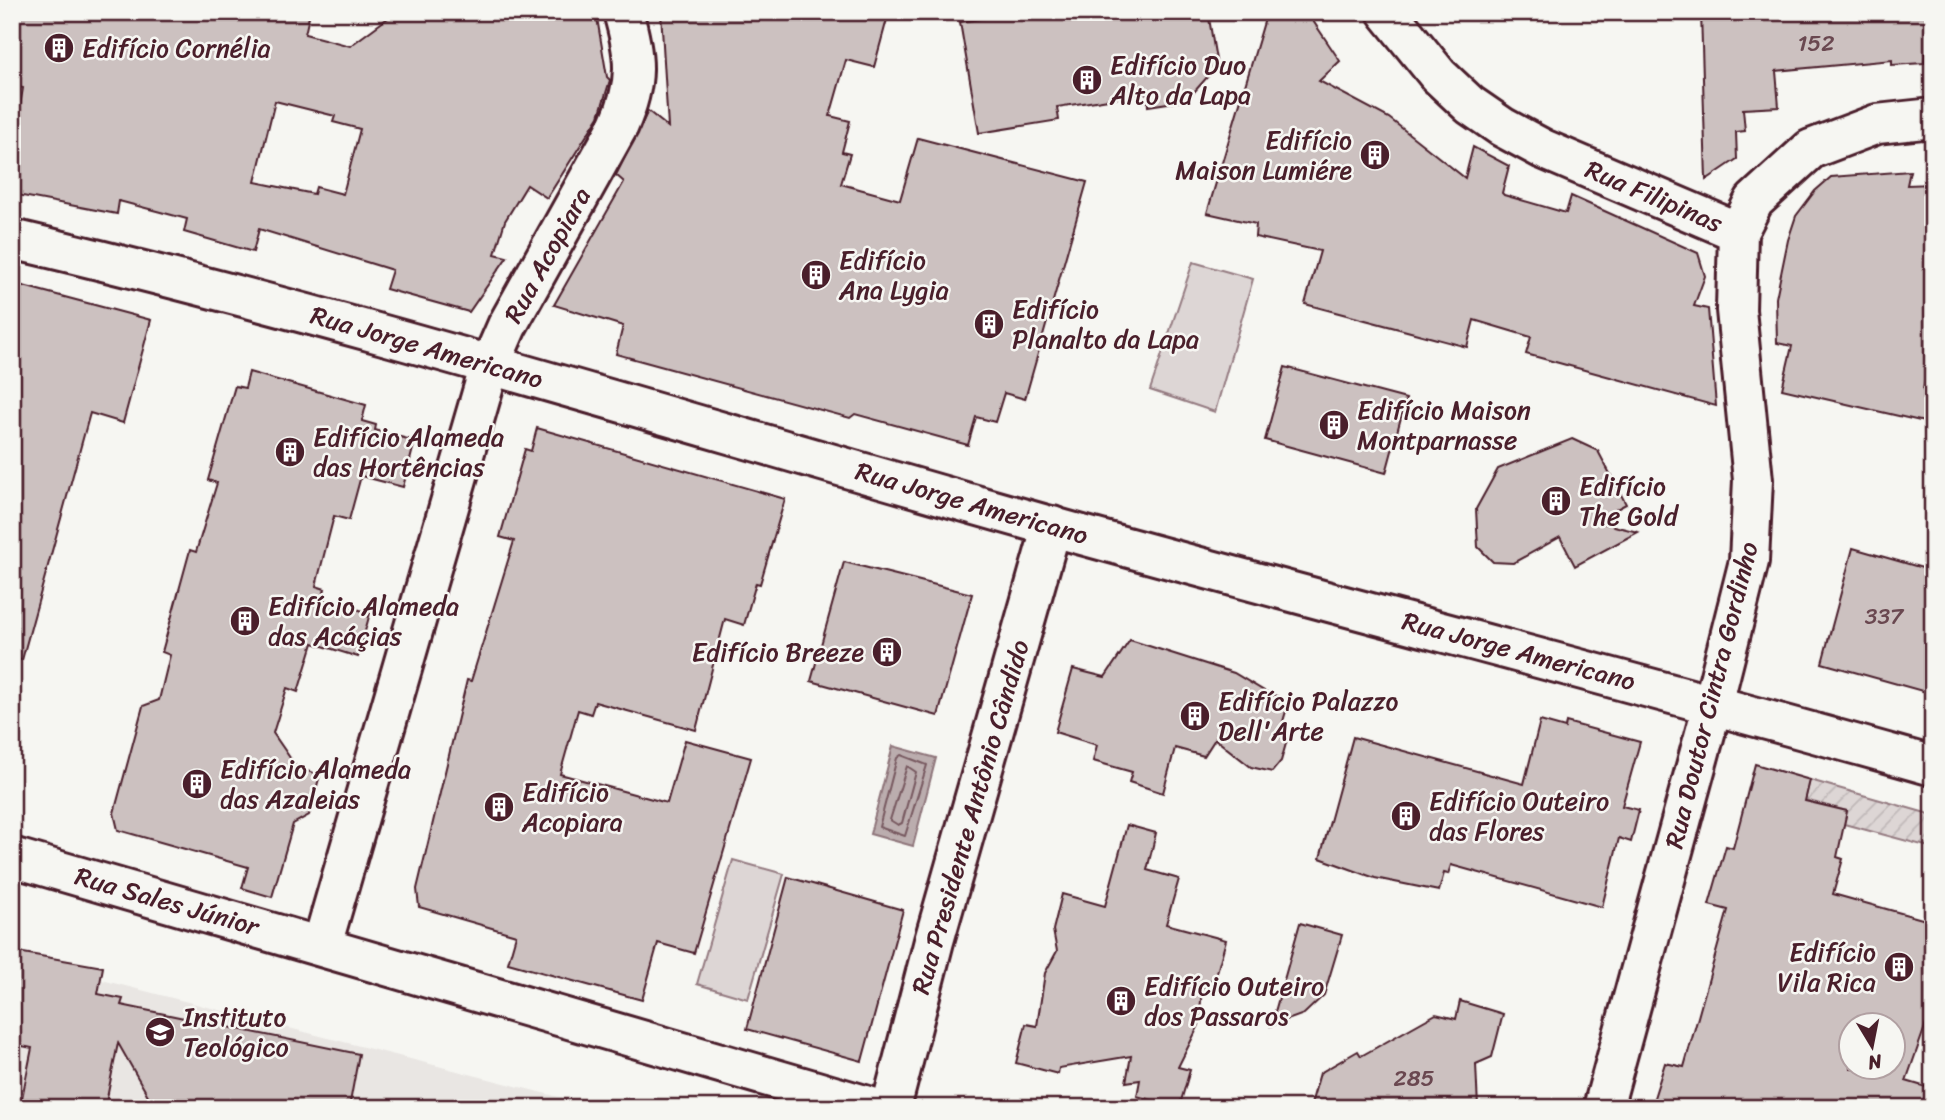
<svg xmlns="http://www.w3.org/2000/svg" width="1945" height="1120" viewBox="0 0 1945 1120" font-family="Sriracha,sans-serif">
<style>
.built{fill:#e9e6e3}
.grass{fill:#ddd6d5;stroke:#947a80;stroke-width:2}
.garden{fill:url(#garden-furrows);stroke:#947a80;stroke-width:2}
.water{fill:#bbadae;stroke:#8e747a;stroke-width:2}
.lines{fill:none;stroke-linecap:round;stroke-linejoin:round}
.shore{stroke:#77585f;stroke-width:2}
.building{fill:#ccc1c0;stroke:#4a1f2b;stroke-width:2;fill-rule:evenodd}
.minor-casing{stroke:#4a1f2b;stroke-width:44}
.minor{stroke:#f6f6f2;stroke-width:38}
.labels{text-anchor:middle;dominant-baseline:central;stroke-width:5;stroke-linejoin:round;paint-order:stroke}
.number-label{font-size:23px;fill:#6a4850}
.poi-label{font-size:26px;fill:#4a1f2b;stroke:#f6f6f2;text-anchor:start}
.street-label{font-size:26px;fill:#4a1f2b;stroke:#f6f6f2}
</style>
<defs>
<pattern id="garden-furrows" width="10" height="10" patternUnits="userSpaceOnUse" patternTransform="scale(1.75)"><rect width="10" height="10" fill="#ddd6d5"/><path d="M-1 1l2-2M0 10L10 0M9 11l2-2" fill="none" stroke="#bfb7b7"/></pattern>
</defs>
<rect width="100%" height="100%" fill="#f6f6f2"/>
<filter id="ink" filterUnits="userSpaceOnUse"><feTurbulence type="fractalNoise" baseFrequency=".0143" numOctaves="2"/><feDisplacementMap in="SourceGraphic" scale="14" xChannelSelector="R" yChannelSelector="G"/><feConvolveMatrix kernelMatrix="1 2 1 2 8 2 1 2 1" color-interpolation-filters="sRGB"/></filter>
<g filter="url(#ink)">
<path class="built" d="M 12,957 L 602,1108 L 12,1108 Z"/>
<g class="grass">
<path d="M 1193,262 L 1253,279 L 1215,412 L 1150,390 Z"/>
<path d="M 733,860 L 784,874 L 748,999 L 697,984 Z"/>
</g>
<path class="garden" d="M 1810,780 L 1933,815 L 1933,848 L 1844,824 L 1847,811 L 1805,800 Z"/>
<path class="water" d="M 893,746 L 936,758 L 913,846 L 870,834 Z"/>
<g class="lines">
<g class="shore">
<path d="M 901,755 L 927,765 L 905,836 L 879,827 L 897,758 Z"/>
<path d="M 907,766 L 916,772 L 902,823 L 898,825 L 890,820 Z"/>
</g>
</g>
<g class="building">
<path d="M 12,12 L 310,12 L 305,34 L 350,46 L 396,12 L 596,12 L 607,77 L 610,80 L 599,116 L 547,198 L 527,185 L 505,221 L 495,254 L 507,257 L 469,312 L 386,289 L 392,270 L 259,229 L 253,252 L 184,232 L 187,219 L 119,201 L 117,214 L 12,194 L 12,152 L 23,88 L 12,86 ZM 275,101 L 335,116 L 333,122 L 360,129 L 343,194 L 316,187 L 314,194 L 255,182 Z"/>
<path d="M 661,12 L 889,12 L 874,67 L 846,60 L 830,116 L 850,121 L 842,152 L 850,154 L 841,184 L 900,200 L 918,138 L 1087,182 L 1025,399 L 1004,393 L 995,422 L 976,417 L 968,445 L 855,414 L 850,418 L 616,354 L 623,326 L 554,305 L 624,182 L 616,175 L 648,111 L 668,127 Z"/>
<path d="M 993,12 L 1208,12 L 1217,66 L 1187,100 L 1148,106 L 1147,93 L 1057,107 L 1059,120 L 979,133 L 960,22 L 994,17 Z"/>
<path d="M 1267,12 L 1307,12 L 1340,61 L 1319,81 L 1389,118 L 1465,178 L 1473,147 L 1509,166 L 1502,193 L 1504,195 L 1566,213 L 1571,196 L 1698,253 L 1705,276 L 1694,306 L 1708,309 L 1716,406 L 1526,354 L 1531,337 L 1474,320 L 1467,347 L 1305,304 L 1320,251 L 1255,237 L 1256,224 L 1207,213 Z"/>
<path d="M 1701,12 L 1931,12 L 1932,53 L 1925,54 L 1924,63 L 1892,65 L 1892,60 L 1776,71 L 1779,107 L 1743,109 L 1745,131 L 1736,132 L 1737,159 L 1706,180 Z"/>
<path d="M 1910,171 L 1907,185 L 1933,184 L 1933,345 L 1923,390 L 1933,392 L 1933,424 L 1782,389 L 1792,346 L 1777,343 L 1776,298 L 1788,240 L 1796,216 L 1815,191 L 1831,177 Z"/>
<path d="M 12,283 L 151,320 L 123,423 L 90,413 L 22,660 L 12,659 Z"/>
<path d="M 1285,367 L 1406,399 L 1386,473 L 1265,440 Z"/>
<path d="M 249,372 L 366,405 L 362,421 L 376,425 L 375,430 L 415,441 L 403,487 L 361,476 L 349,520 L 334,516 L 316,586 L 325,589 L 322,599 L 370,613 L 358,657 L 313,643 L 298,692 L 287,688 L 273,733 L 297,768 L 320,775 L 309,815 L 293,824 L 272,897 L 242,888 L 248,867 L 118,830 L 114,813 L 143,706 L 159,700 L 170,655 L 162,652 L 190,550 L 196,552 L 217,483 L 208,480 L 235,386 L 245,388 Z"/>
<path d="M 537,428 L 785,499 L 760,584 L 756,583 L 744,625 L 725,619 L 696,730 L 595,702 L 591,714 L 578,710 L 560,774 L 667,803 L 685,740 L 751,758 L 694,953 L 658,943 L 642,1000 L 508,963 L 516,935 L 419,907 L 417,889 L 467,680 L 471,681 L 514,541 L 500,537 L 525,449 L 531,451 Z"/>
<path d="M 1572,439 L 1598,451 L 1626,504 L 1594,521 L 1638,532 L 1575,566 L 1560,537 L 1513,563 L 1493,562 L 1478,547 L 1476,509 L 1498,469 Z"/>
<path d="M 1853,548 L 1933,571 L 1933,694 L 1822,663 Z"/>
<path d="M 844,562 L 972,594 L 938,716 L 811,681 Z"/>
<path d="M 1130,640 L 1234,673 L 1266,692 L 1289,701 L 1279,735 L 1287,740 L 1281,761 L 1272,772 L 1251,767 L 1215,739 L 1204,756 L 1175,748 L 1163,793 L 1129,782 L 1132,772 L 1093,761 L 1097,745 L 1055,732 L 1073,669 L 1105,677 Z"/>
<path d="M 1540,721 L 1565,728 L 1566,722 L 1640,742 L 1622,806 L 1639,810 L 1631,842 L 1619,838 L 1602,907 L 1451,865 L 1448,874 L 1444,873 L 1439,891 L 1375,878 L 1320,858 L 1353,737 L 1524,784 Z"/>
<path d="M 1755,764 L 1810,780 L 1805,801 L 1847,811 L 1837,857 L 1843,859 L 1833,894 L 1933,922 L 1933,1025 L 1926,1024 L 1906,1081 L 1933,1089 L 1933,1108 L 1678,1108 L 1653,1101 L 1665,1063 L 1684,1067 L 1728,910 L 1709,905 L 1726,846 L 1733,848 ZM 1851,1026 L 1893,1026 L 1893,1068 L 1851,1068 Z"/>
<path d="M 1127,825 L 1156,833 L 1147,870 L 1179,879 L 1166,924 L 1226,940 L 1216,976 L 1202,988 L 1199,1025 L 1178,1067 L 1190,1070 L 1179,1108 L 1137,1096 L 1140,1080 L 1126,1082 L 1131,1056 L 1059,1068 L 1058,1074 L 1016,1063 L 1026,1024 L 1037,1026 L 1045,973 L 1057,951 L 1053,930 L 1062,894 L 1105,906 Z"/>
<path d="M 788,877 L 903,910 L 862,1061 L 747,1029 Z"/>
<path d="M 1300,923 L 1342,935 L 1324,995 L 1304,1014 L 1271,1026 Z"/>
<path d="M 12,951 L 103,967 L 98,994 L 123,999 L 121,1005 L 359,1054 L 349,1108 L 155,1108 L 118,1043 L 105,1108 L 20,1108 L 32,1048 L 12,1044 Z"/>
<path d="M 1460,1001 L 1503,1014 L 1492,1057 L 1476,1064 L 1478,1108 L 1310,1108 L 1320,1073 L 1358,1051 L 1361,1056 L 1436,1014 L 1456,1019 Z"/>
</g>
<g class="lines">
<g class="minor-casing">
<g id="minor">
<path d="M 1387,12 L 1438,75 L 1470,105 L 1502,127 L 1543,149 L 1738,232"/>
<path d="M 12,239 C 366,322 713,432 1064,530 C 1353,610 1644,684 1933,766"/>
<path d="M 12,857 L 875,1108"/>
<path d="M 322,945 L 490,365 L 507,326 L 619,125 C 638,82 636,57 623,12"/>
<path d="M 891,1108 L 934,941 L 1052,526"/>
<path d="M 1603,1108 L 1713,704 L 1749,561 L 1753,480 L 1736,310 L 1738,232 L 1754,201 L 1811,149 L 1877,124 L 1933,118"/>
</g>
</g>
<use href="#minor" class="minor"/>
</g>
</g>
<defs>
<g id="building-disc" transform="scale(1.575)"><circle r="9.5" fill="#4a1f2b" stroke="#f6f6f2"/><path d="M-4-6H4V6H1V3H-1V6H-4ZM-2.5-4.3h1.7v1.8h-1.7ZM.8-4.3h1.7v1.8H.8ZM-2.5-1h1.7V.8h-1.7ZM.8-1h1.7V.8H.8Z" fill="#fff"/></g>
<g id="university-disc" transform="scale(1.575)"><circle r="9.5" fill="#4a1f2b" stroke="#f6f6f2"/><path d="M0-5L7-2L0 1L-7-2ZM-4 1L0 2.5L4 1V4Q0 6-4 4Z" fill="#fff"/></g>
</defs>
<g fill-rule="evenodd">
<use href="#building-disc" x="59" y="48"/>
<use href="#building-disc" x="1087" y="80"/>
<use href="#building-disc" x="1375" y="155"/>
<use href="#building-disc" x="816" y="275"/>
<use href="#building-disc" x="989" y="324"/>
<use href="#building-disc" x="1334" y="425"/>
<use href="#building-disc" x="290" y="452"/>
<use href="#building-disc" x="1556" y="501"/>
<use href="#building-disc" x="245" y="621"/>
<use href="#building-disc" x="887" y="652"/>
<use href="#building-disc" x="1195" y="716"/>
<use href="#building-disc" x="197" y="784"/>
<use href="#building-disc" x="499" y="807"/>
<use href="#building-disc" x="1406" y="816"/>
<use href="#building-disc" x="1899" y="967"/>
<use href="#building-disc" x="1121" y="1001"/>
<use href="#university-disc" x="160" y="1032"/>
</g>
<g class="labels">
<g class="number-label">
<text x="1816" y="43">152</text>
<text x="1884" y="616">337</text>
<text x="1414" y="1078">285</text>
</g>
<g class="poi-label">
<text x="82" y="48">Edifício Cornélia</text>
<text x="1110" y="65">Edifício Duo<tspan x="1110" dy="30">Alto da Lapa</tspan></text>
<text x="1352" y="140" text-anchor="end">Edifício<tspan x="1352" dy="30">Maison Lumiére</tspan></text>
<text x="839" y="260">Edifício<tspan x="839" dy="30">Ana Lygia</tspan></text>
<text x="1012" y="309">Edifício<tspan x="1012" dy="30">Planalto da Lapa</tspan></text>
<text x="1357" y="410">Edifício Maison<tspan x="1357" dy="30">Montparnasse</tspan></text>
<text x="313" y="437">Edifício Alameda<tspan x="313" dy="30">das Hortências</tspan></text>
<text x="1579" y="486">Edifício<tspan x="1579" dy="30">The Gold</tspan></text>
<text x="268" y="606">Edifício Alameda<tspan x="268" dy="30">das Acáçias</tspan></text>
<text x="864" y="652" text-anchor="end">Edifício Breeze</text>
<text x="1218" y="701">Edifício Palazzo<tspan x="1218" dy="30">Dell'Arte</tspan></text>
<text x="220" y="769">Edifício Alameda<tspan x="220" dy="30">das Azaleias</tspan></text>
<text x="522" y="792">Edifício<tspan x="522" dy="30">Acopiara</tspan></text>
<text x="1429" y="801">Edifício Outeiro<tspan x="1429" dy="30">das Flores</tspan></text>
<text x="1876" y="952" text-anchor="end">Edifício<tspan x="1876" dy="30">Vila Rica</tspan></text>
<text x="1144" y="986">Edifício Outeiro<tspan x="1144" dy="30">dos Passaros</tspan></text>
<text x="183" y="1017">Instituto<tspan x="183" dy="30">Teológico</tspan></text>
</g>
<g class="street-label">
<text transform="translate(1654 196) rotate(23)">Rua Filipinas</text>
<text transform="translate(547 255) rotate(-61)">Rua Acopiara</text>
<text transform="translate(427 347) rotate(16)">Rua Jorge Americano</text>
<text transform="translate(972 503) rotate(16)">Rua Jorge Americano</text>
<text transform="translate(1519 651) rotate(15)">Rua Jorge Americano</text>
<text transform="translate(1711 695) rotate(-76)">Rua Doutor Cintra Gordinho</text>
<text transform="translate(970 817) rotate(-74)">Rua Presidente Antônio Cândido</text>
<text transform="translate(167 901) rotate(16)">Rua Sales Júnior</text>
</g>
</g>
<rect width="1945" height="1120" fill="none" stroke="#f6f6f2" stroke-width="42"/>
<rect x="21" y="21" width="1903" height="1078" fill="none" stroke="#4a1f2b" stroke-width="2.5" filter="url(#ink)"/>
<g transform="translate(1872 1046) rotate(170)"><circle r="33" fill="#f6f6f2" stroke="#b1a0a2" stroke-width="2"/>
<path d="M0-5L12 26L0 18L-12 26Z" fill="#4a1f2b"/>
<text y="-10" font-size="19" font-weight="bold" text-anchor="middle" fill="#4a1f2b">N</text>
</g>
</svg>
